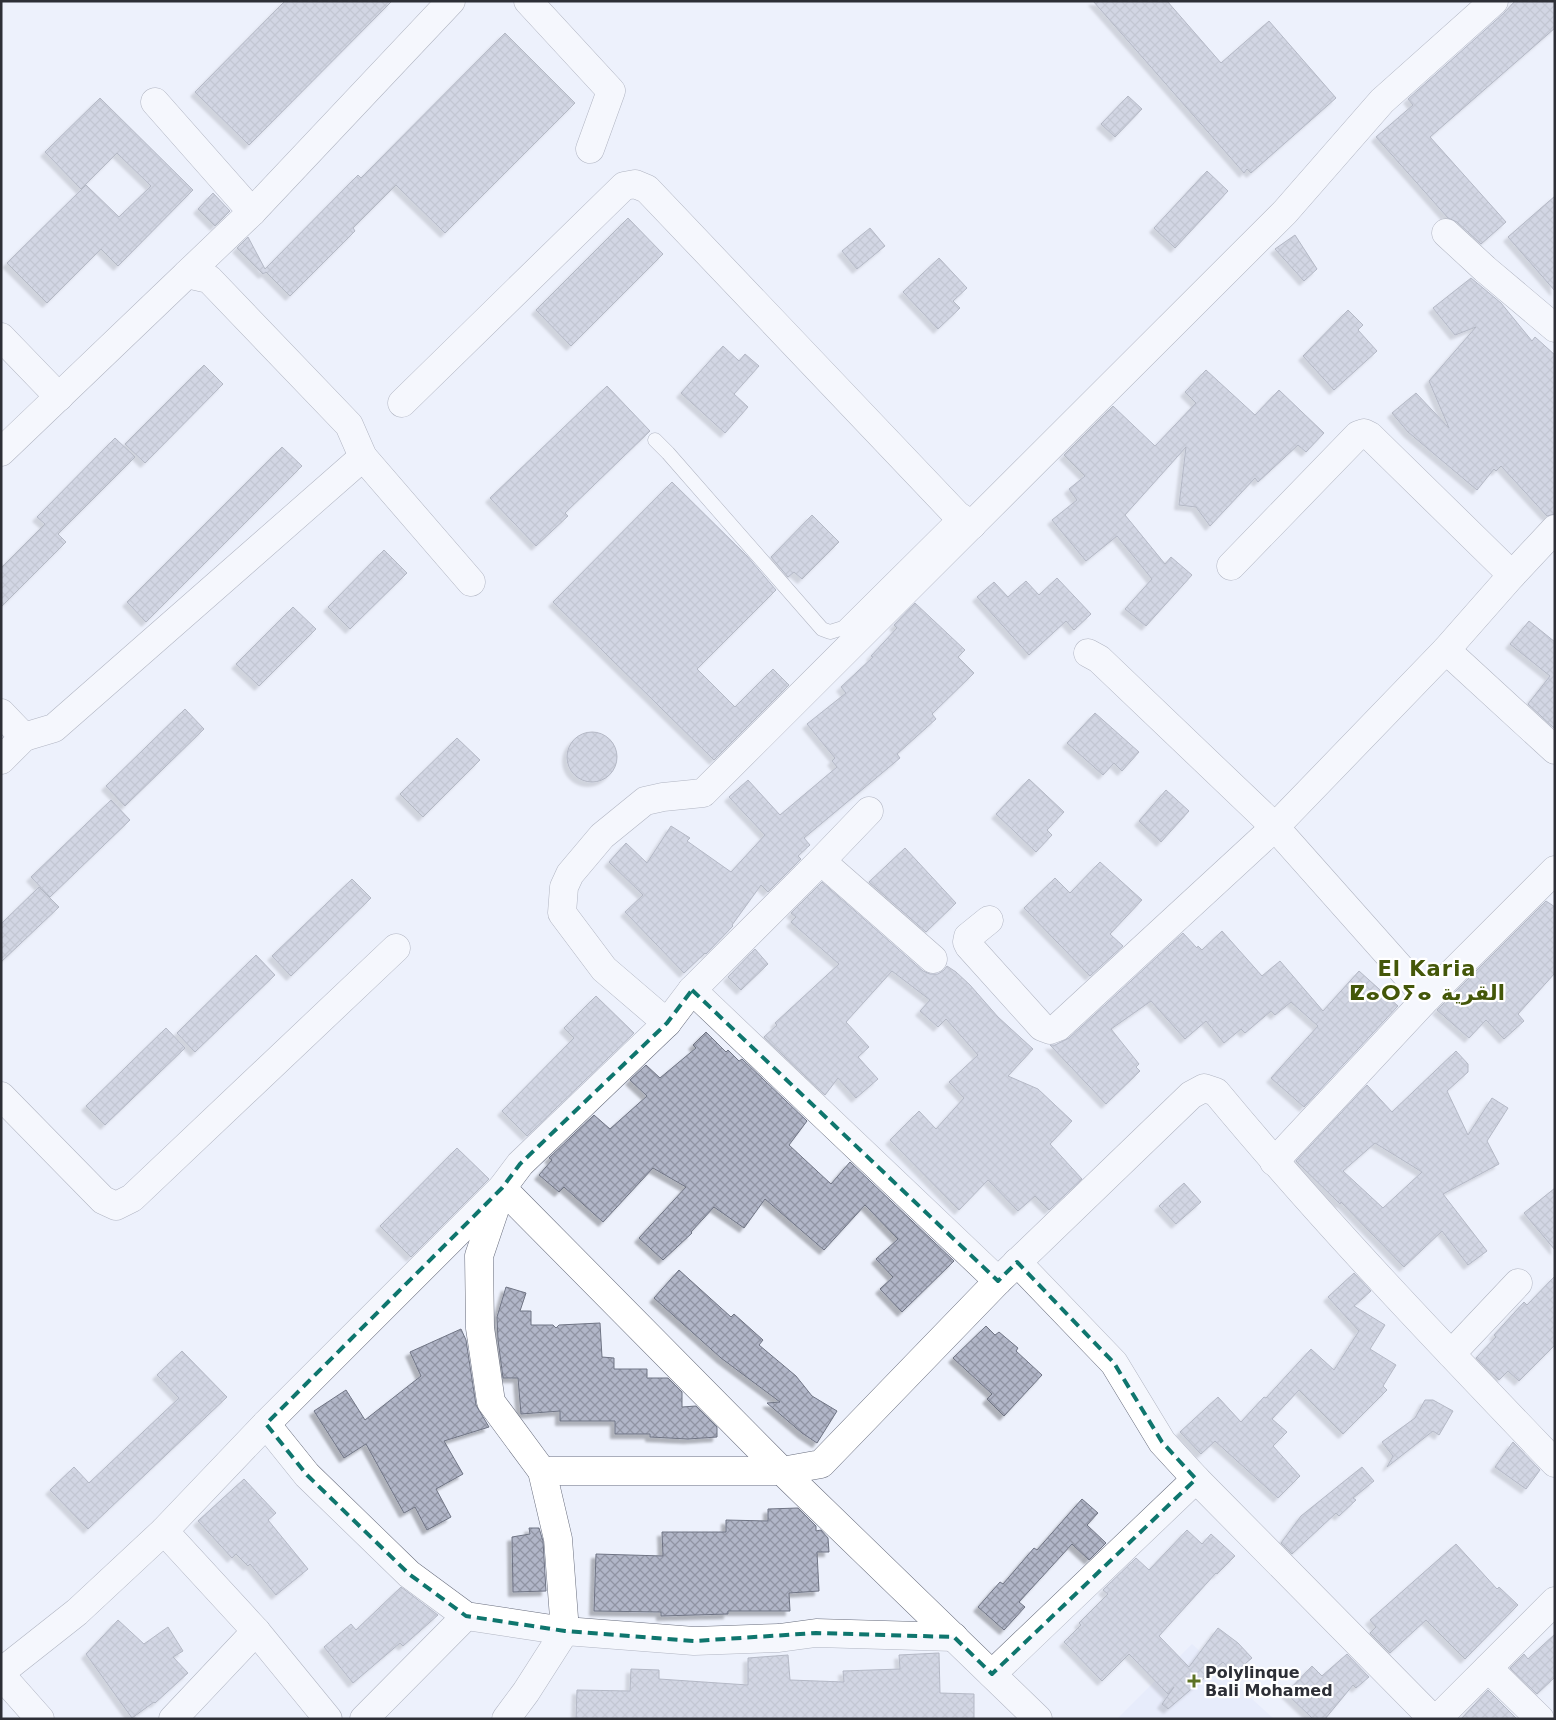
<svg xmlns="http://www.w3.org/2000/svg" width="1556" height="1720" viewBox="0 0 1556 1720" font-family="'DejaVu Sans',Vazirmatn,'Noto Sans Tifinagh',sans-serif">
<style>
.built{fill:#e0e6fb}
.building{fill:url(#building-cross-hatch);stroke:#6f7484;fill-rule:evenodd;filter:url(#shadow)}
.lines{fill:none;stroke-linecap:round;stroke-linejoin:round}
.service-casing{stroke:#686d7d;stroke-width:15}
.minor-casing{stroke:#686d7d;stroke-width:29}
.service{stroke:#fff;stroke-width:14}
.minor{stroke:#fff;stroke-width:28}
.marked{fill:none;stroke:#0f766e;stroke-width:4;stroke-dasharray:10 6;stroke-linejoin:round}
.poi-dot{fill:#5e7324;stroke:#fff;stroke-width:2}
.labels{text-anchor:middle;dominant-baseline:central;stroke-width:4.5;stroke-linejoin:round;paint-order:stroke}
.poi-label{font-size:16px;font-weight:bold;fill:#2d2f36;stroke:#fff;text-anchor:start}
.district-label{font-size:21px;font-weight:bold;letter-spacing:1px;fill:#445709;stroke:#fff}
</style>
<defs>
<pattern id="building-cross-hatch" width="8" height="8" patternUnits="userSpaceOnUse" patternTransform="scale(1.25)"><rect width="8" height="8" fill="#b1b6c8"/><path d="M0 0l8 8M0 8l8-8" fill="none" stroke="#9094a3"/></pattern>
<filter id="shadow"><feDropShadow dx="-4.5" dy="4.5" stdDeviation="1" flood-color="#0004"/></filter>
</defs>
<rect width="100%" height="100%" fill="#edf1fc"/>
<path class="built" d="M 1192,1644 L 1274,1719 L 1117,1719 Z"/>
<g class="building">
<path d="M 285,1 L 392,1 L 249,145 L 195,92 Z"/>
<path d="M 1093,1 L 1167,1 L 1221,63 L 1269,21 L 1336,98 L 1251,173 L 1247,169 L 1244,173 Z"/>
<path d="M 1515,1 L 1555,1 L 1555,28 L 1430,137 L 1506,222 L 1481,244 L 1457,222 L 1448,218 L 1376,137 L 1413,105 L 1408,99 L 1504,13 Z"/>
<path d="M 505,33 L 575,103 L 445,233 L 396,185 L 353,228 L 355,231 L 290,296 L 266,272 L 263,274 L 237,248 L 248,237 L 265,269 L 358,175 L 361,178 Z"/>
<path d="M 1128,96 L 1142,109 L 1115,137 L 1101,124 Z"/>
<path d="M 100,98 L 193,190 L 118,266 L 101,249 L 47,303 L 7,263 L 86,185 L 119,217 L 151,186 L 117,153 L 81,189 L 45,152 Z"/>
<path d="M 1207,171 L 1228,191 L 1175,248 L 1154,228 Z"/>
<path d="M 213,193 L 230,211 L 215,226 L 198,209 Z"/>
<path d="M 1555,196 L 1555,291 L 1508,237 Z"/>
<path d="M 628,218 L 663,254 L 571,346 L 536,310 Z"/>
<path d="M 870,228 L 885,246 L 857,269 L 842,251 Z"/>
<path d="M 1295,235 L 1317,269 L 1304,281 L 1275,249 Z"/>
<path d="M 939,258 L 967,288 L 953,301 L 960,308 L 938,329 L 903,292 Z"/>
<path d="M 1471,278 L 1501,303 L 1532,341 L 1535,337 L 1555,355 L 1555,514 L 1547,516 L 1501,466 L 1496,471 L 1494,469 L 1477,490 L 1408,432 L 1392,413 L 1416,393 L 1449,428 L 1429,381 L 1476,327 L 1455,335 L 1433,308 Z"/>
<path d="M 1348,310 L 1363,325 L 1358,330 L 1377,351 L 1334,390 L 1303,356 Z"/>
<path d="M 723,346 L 739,361 L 745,354 L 759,366 L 734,394 L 748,407 L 725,433 L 681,393 Z"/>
<path d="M 204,365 L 223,384 L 145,463 L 125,444 Z"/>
<path d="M 1206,370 L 1255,415 L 1279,390 L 1324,433 L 1306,452 L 1298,445 L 1258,482 L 1255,478 L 1210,526 L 1196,507 L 1179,505 L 1186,447 L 1125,515 L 1165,564 L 1171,557 L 1192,575 L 1146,626 L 1125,609 L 1152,579 L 1117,536 L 1086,561 L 1052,520 L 1077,500 L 1069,489 L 1085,476 L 1064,455 L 1113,406 L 1155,446 L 1196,403 L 1185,392 Z"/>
<path d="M 607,386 L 650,431 L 565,513 L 568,516 L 536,546 L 490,498 Z"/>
<path d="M 115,438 L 135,457 L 58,534 L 66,542 L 1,607 L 1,568 L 45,524 L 37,517 Z"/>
<path d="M 282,447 L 302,466 L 146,622 L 127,602 Z"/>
<path d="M 672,482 L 747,556 L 776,590 L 697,669 L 735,707 L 773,669 L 789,685 L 714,760 L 553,602 Z"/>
<path d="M 812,515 L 839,542 L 802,579 L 794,572 L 788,577 L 771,557 Z"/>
<path d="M 384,550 L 407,573 L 350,629 L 328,607 Z"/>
<path d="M 1057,578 L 1091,614 L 1074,630 L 1066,621 L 1029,655 L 977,597 L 994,582 L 1008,597 L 1026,581 L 1039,595 Z"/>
<path d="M 915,603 L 965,650 L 958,657 L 974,673 L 932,714 L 936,719 L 897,754 L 900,758 L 804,838 L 810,845 L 798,856 L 801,859 L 768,892 L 761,885 L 732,925 L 733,926 L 706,954 L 705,953 L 684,973 L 625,912 L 643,895 L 609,862 L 626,843 L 647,863 L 671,826 L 690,838 L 687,841 L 731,872 L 765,835 L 729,797 L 748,780 L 780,815 L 837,767 L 832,761 L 835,758 L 807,724 L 846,693 L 841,687 L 873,657 L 871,656 L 897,628 L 894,625 Z"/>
<path d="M 293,607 L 316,629 L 259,686 L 236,664 Z"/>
<path d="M 1529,621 L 1555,642 L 1555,729 L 1528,704 L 1550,676 L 1510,644 Z"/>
<path d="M 185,709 L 204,729 L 125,806 L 106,786 Z"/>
<path d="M 1095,713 L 1139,752 L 1122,771 L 1114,763 L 1103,775 L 1067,743 Z"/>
<circle cx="592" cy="757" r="25"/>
<path d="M 457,738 L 480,760 L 423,817 L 400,794 Z"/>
<path d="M 1029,779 L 1064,812 L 1047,830 L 1052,835 L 1036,852 L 996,814 Z"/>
<path d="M 1166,790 L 1189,811 L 1161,842 L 1139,821 Z"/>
<path d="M 111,800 L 130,820 L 50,897 L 31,877 Z"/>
<path d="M 905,848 L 956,903 L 926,932 L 869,882 Z"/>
<path d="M 1100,862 L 1142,900 L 1110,934 L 1123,946 L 1090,976 L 1024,908 L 1055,878 L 1070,893 Z"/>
<path d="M 352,879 L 371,898 L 291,976 L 272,956 Z"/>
<path d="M 822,882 L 923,971 L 930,974 L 938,974 L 944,970 L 947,966 L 956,972 L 970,985 L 998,1017 L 1033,1049 L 1008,1076 L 1038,1089 L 1072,1121 L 1050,1144 L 1082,1179 L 1049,1210 L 1035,1196 L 1018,1211 L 988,1180 L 959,1210 L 890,1140 L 919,1111 L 936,1129 L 964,1098 L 949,1082 L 978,1055 L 946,1019 L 938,1027 L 920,1011 L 930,1000 L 892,971 L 846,1022 L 869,1047 L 858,1057 L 878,1079 L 856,1098 L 838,1078 L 825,1095 L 764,1037 L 777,1025 L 775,1023 L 839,964 L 791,922 L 796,917 L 791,913 Z"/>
<path d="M 39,887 L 59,907 L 1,962 L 1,924 Z"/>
<path d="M 1546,901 L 1555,907 L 1555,973 L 1518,1014 L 1524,1021 L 1504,1039 L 1486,1020 L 1469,1038 L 1437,1010 Z"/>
<path d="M 1222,931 L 1262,976 L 1280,961 L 1323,1011 L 1359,971 L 1398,1006 L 1304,1107 L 1271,1078 L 1318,1026 L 1291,1002 L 1275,1015 L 1271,1011 L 1245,1033 L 1241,1029 L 1224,1043 L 1206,1021 L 1185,1039 L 1151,1001 L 1111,1029 L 1139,1064 L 1136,1067 L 1140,1071 L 1106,1104 L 1050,1045 L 1055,1045 L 1069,1038 L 1183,933 L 1197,948 L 1198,946 L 1202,950 Z"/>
<path d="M 755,949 L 768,964 L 741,990 L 728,977 Z"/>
<path d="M 256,955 L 275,975 L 195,1052 L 177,1033 Z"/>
<path d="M 596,996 L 634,1033 L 527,1136 L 502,1111 L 574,1038 L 564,1028 Z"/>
<path d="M 166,1028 L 185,1048 L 105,1125 L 86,1106 Z"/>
<path d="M 706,1032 L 726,1052 L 728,1050 L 739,1061 L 742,1059 L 807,1121 L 789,1145 L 831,1184 L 850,1162 L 954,1261 L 902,1312 L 880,1289 L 893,1277 L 876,1259 L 898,1239 L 865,1205 L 824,1250 L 765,1199 L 744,1228 L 714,1207 L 691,1232 L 692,1233 L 663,1260 L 639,1238 L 686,1187 L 653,1168 L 603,1222 L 564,1187 L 559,1192 L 539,1175 L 552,1160 L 549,1158 L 594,1115 L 610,1129 L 647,1096 L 630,1080 L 646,1065 L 660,1078 L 696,1048 L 693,1045 Z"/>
<path d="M 1456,1051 L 1468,1064 L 1468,1072 L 1447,1091 L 1468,1135 L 1492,1098 L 1508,1108 L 1487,1141 L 1499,1164 L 1443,1194 L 1487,1251 L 1468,1265 L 1442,1231 L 1404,1267 L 1341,1202 L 1340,1204 L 1296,1161 L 1367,1085 L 1392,1112 ZM 1375,1143 L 1422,1172 L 1383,1208 L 1343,1171 Z"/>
<path d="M 457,1148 L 489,1179 L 411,1257 L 380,1226 Z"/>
<path d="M 1184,1183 L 1201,1202 L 1176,1224 L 1159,1206 Z"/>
<path d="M 1555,1188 L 1555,1250 L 1524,1213 Z"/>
<path d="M 679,1270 L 731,1317 L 734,1314 L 763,1340 L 759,1345 L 796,1376 L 812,1396 L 837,1411 L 817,1443 L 802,1433 L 767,1403 L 780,1402 L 721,1358 L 654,1298 Z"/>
<path d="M 1354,1273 L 1371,1291 L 1354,1306 L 1385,1325 L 1370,1349 L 1396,1365 L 1383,1386 L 1387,1390 L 1343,1434 L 1299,1390 L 1272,1419 L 1287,1432 L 1273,1446 L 1300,1476 L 1278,1498 L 1215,1441 L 1201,1454 L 1180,1432 L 1218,1397 L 1241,1422 L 1264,1397 L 1266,1398 L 1311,1349 L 1334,1370 L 1359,1331 L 1328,1297 Z"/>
<path d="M 1555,1276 L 1555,1345 L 1519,1381 L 1508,1371 L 1499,1380 L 1476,1358 L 1496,1337 L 1494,1335 L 1524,1302 L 1527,1305 Z"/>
<path d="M 506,1287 L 526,1293 L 520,1311 L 531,1311 L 531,1325 L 553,1325 L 556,1328 L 559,1325 L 600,1323 L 602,1357 L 614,1358 L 614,1369 L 647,1369 L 647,1378 L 668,1378 L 682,1392 L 682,1407 L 696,1406 L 717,1427 L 717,1437 L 688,1439 L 650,1437 L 650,1434 L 615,1434 L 615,1421 L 560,1421 L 560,1411 L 521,1414 L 518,1378 L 503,1378 L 498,1340 L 497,1317 Z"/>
<path d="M 986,1326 L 995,1335 L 999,1332 L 1018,1348 L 1016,1351 L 1042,1375 L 1004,1416 L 987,1399 L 992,1394 L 953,1358 Z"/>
<path d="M 461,1329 L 466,1340 L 476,1405 L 489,1427 L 444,1441 L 463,1474 L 436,1489 L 451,1517 L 427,1530 L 415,1507 L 404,1513 L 366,1444 L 344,1458 L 314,1411 L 346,1390 L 365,1420 L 421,1376 L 410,1352 Z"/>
<path d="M 182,1351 L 227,1397 L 88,1529 L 50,1490 L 74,1467 L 89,1483 L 179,1398 L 157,1375 Z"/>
<path d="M 1425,1400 L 1433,1400 L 1453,1411 L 1439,1435 L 1433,1431 L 1387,1467 L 1393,1456 L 1382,1442 L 1415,1418 Z"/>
<path d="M 1513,1442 L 1540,1470 L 1526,1489 L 1495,1467 Z"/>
<path d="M 1362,1467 L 1374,1481 L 1353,1498 L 1356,1500 L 1339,1516 L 1336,1513 L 1292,1554 L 1281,1543 L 1301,1516 Z"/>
<path d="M 244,1479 L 276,1513 L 268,1520 L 308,1569 L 276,1595 L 250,1564 L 248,1566 L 236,1554 L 232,1558 L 198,1521 Z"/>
<path d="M 1082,1499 L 1098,1513 L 1087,1525 L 1106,1543 L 1089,1560 L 1072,1544 L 1019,1602 L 1025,1607 L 1004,1630 L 978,1607 L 1000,1582 L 1003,1584 L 1034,1548 L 1037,1550 Z"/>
<path d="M 798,1508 L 816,1526 L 816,1531 L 821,1530 L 828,1538 L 829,1552 L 817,1552 L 819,1591 L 789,1593 L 790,1611 L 728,1611 L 728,1614 L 661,1616 L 661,1612 L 594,1611 L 596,1554 L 663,1556 L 662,1532 L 726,1532 L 726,1520 L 768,1521 L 768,1509 Z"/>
<path d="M 529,1528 L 539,1528 L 543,1541 L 546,1591 L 513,1592 L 512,1537 L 530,1534 Z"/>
<path d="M 1187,1530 L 1202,1544 L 1211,1534 L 1235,1556 L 1217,1574 L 1216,1573 L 1159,1636 L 1189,1667 L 1218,1628 L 1238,1643 L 1252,1658 L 1233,1674 L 1223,1662 L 1168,1709 L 1162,1704 L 1174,1687 L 1168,1694 L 1129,1654 L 1102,1681 L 1064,1642 L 1081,1625 L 1079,1623 L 1108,1594 L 1103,1590 L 1136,1558 L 1149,1570 Z"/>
<path d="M 1456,1544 L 1497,1589 L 1499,1587 L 1518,1605 L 1465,1659 L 1426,1620 L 1390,1653 L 1370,1633 L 1376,1627 L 1370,1620 Z"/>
<path d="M 401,1587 L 438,1615 L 403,1646 L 400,1643 L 353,1683 L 324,1647 L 351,1624 L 356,1630 Z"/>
<path d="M 118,1620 L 144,1644 L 168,1627 L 183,1651 L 173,1657 L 188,1673 L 155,1703 L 154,1702 L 132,1718 L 86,1654 Z"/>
<path d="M 1555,1634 L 1555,1677 L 1537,1694 L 1510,1668 L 1524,1654 L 1528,1659 Z"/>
<path d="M 939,1653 L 940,1693 L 974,1694 L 974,1719 L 576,1719 L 577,1690 L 630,1691 L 631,1669 L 659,1670 L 659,1679 L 748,1685 L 748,1658 L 788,1655 L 790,1680 L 844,1682 L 843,1671 L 900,1669 L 899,1655 Z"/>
<path d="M 1347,1654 L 1369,1677 L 1356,1688 L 1353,1685 L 1325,1719 L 1313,1719 L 1286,1693 L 1312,1666 L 1322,1676 Z"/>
<path d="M 1488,1690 L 1517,1719 L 1461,1719 Z"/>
</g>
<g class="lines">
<g class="service-casing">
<path id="service" d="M 655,440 L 668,453 L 822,629 L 830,632 L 843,628 L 957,515"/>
</g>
<g class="minor-casing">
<g id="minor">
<path d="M 528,1 L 611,91 L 590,149"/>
<path d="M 155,102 L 252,212"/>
<path d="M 1446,233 L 1485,269 L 1555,328"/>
<path d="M 187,274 L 252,212 L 451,1"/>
<path d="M 1,337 L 59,397"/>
<path d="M 402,403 L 624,186 L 635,184 L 647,189 L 957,515 L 972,525"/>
<path d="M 1,452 L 187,274 L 209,279 L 349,425 L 363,457 L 471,582"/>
<path d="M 1231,566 L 1358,435 L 1364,433 L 1370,436 L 1512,575"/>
<path d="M 1446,650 L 1555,750"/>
<path d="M 1088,653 L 1099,659 L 1275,827 L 1427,998"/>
<path d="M 1,713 L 24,737 L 54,728 L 363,457"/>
<path d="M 1,760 L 24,737"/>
<path d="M 821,861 L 933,959"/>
<path d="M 989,920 L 968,937 L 967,942 L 969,946 L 1042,1027 L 1050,1030 L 1058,1027 L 1275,827 L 1446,650 L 1512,575 L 1555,529"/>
<path d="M 692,990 L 998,1281"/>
<path d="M 667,1023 L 604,969 L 562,913 L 564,887 L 570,874 L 602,836 L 645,801 L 663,797 L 703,793 L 1285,212 L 1382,101 L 1494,1"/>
<path d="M 1,1096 L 103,1200 L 116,1206 L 132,1198 L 396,948"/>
<path d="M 1274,1162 L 1427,998 L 1555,870"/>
<path d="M 1017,1262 L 1114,1363 L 1162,1442 L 1196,1479 L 1433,1719"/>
<path d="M 1451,1354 L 1518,1283"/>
<path d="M 266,1424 L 307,1475 L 409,1574 L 466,1616 L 565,1631 L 694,1641 L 779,1638 L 816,1633 L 954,1637"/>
<path d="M 542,1471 L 782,1471 L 821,1464 L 998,1281 L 1191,1095 L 1204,1088 L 1216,1092 C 1323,1221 1439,1342 1555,1463"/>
<path d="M 164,1531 L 256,1631 L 328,1719"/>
<path d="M 1488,1668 L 1540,1719"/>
<path d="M 1,1672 L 77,1612 L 164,1531 L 266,1424 L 502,1188 L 520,1164 L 667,1023 L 692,990 L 821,861 L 869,811"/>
<path d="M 992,1674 L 1196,1479"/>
<path d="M 1,1675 L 40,1719"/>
<path d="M 173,1719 L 256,1631"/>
<path d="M 364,1719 L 466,1616"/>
<path d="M 506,1719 L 526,1692 L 565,1631 L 558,1539 L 542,1471 L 491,1402 L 480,1328 L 479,1256 L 502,1188 L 782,1471 L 1038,1719"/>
<path d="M 1437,1719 L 1555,1601"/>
</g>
</g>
<use href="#service" class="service"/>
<use href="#minor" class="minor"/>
</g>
<path d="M0 0H1556V1720H0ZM 692,990 L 998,1281 L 1017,1262 L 1114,1363 L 1162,1442 L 1196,1479 L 992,1674 L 954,1637 L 816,1633 L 694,1641 L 565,1631 L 466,1616 L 409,1574 L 307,1475 L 266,1424 L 502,1188 L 520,1164 L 667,1023 Z" fill="#edf1fc" fill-opacity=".55" fill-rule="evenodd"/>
<path class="marked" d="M 692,990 L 998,1281 L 1017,1262 L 1114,1363 L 1162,1442 L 1196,1479 L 992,1674 L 954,1637 L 816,1633 L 694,1641 L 565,1631 L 466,1616 L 409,1574 L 307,1475 L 266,1424 L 502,1188 L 520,1164 L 667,1023 Z"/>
<path class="poi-dot" d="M1191.5 1673.5h5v5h5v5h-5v5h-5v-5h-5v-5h5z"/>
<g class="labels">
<g class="poi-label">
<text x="1205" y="1672">Polylinque<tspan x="1205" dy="18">Bali Mohamed</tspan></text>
</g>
<g class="district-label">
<text x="1427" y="969">El Karia<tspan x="1427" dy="24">ⵇⴰⵔⵢⴰ القرية</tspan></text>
</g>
</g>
<rect width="1556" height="1720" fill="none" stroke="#2d2f36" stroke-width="5"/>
</svg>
